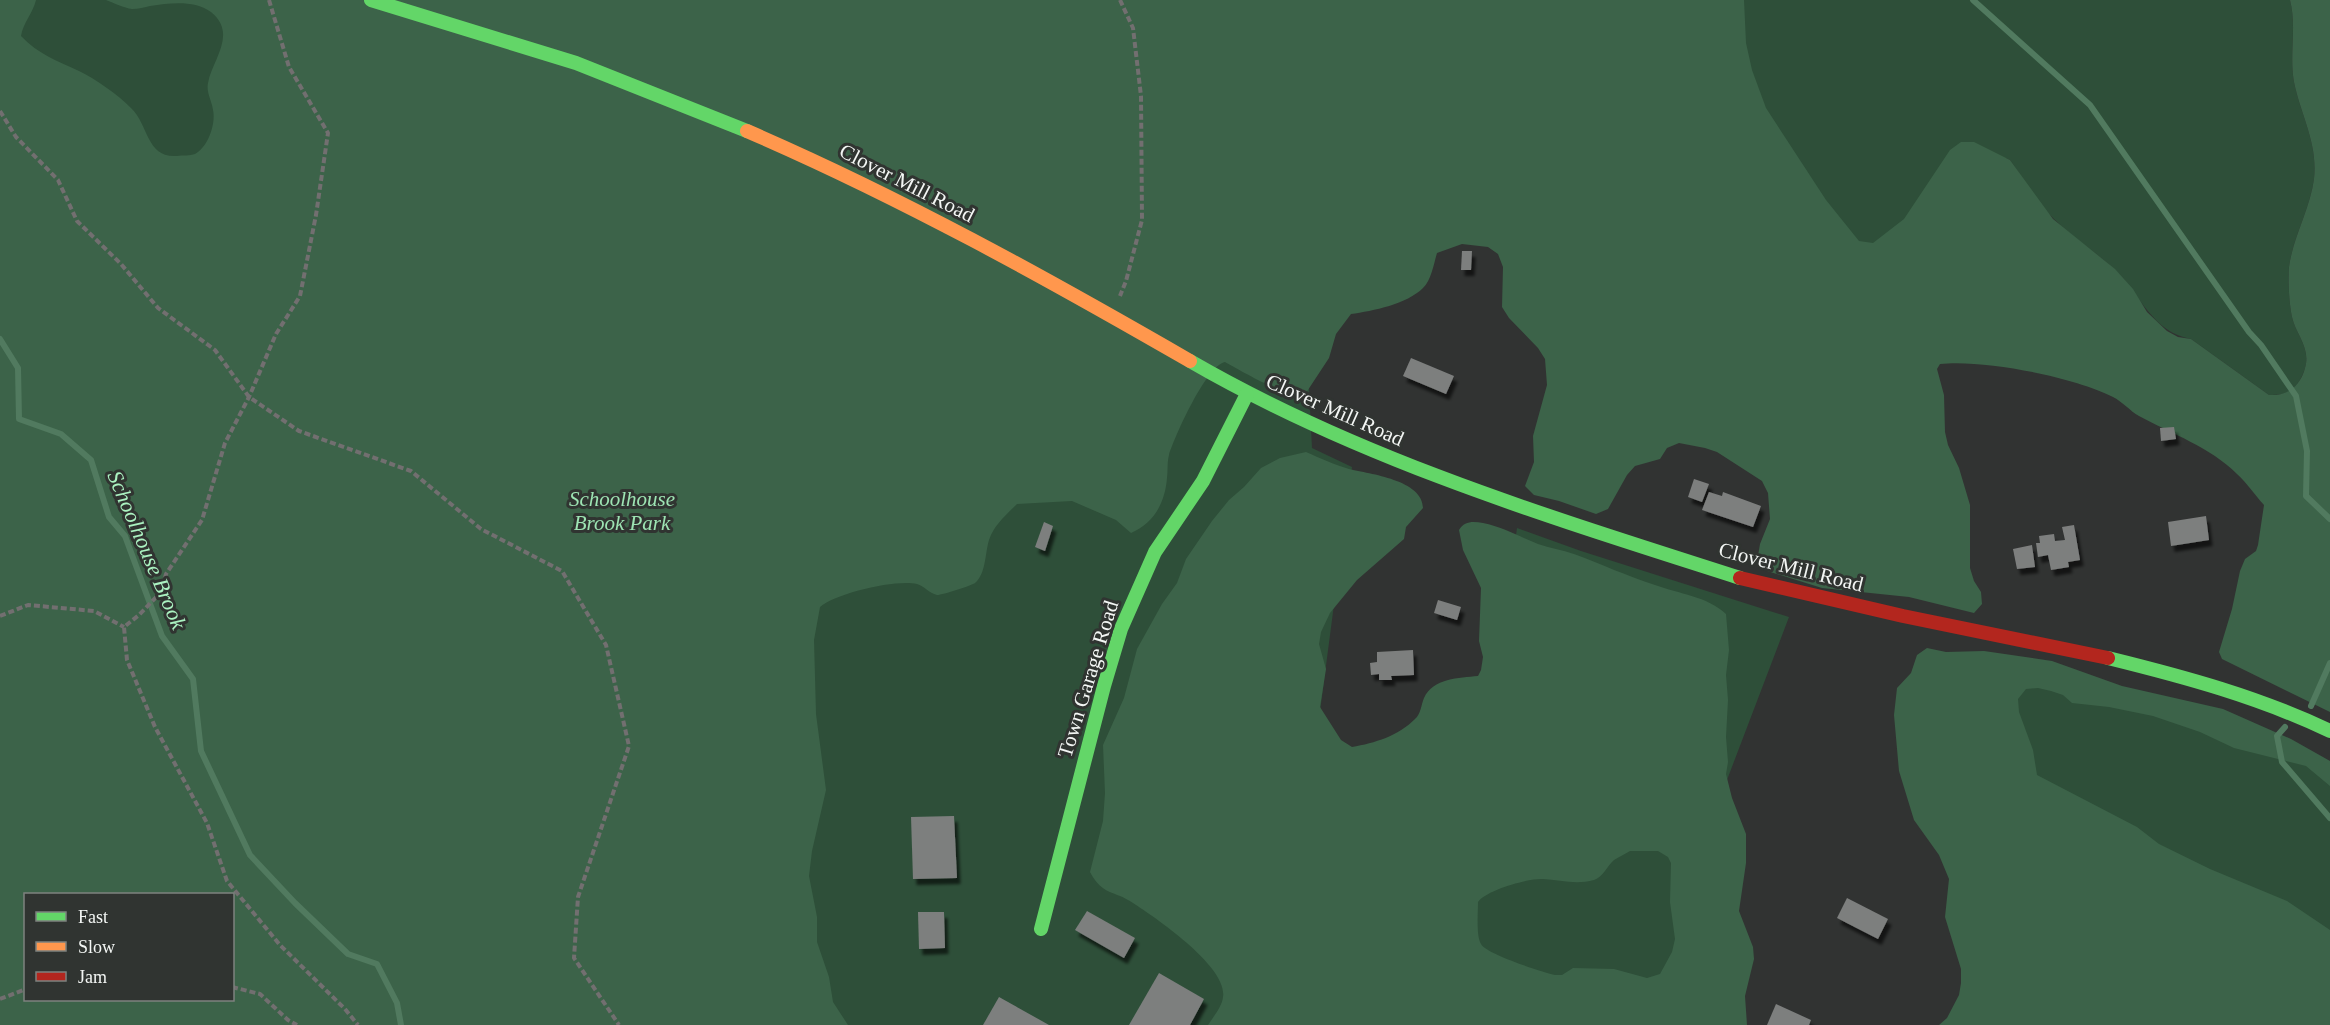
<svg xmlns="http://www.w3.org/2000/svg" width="2330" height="1025" viewBox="0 0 2330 1025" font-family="Georgia,serif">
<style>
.green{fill:#2e4f39;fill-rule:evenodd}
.forest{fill:#3c6349;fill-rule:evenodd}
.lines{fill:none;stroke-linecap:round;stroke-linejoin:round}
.stream{stroke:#517a5f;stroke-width:6}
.building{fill:#7d7f7e;filter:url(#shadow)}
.path{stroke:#726f70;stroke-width:4;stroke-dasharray:6 3;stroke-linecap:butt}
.fast{stroke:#63d668;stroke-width:14}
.slow{stroke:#ff974d;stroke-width:14}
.jam{stroke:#b3261e;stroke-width:14}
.labels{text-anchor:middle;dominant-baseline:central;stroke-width:6;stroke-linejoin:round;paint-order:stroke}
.street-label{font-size:21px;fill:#f3f6f4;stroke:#303431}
.park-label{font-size:21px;font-style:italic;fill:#9de4b3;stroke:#303431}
.water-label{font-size:22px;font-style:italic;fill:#abf2c1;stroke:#303431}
</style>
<defs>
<filter id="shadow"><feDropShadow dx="3.5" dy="6" stdDeviation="1.5" flood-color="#0009"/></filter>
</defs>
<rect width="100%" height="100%" fill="#313332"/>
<g class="green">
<path d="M 0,0 L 2290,0 C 2297,27 2289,54 2294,82 C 2301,116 2318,143 2314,179 C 2310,209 2293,237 2289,267 C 2288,282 2289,302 2292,317 C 2296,335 2311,348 2305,368 C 2299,388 2288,396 2269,395 L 2191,339 C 2152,332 2141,295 2115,270 C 2096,252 2073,238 2054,219 C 2037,203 2024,179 2010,160 L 2006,158 L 1913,336 L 1293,67 L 1312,448 L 1352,467 L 1307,811 L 1470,880 L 1517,528 L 1581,551 L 1789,617 L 1719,801 L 1741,1025 L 0,1025 ZM 26,894 L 232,894 L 232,1000 L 26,1000 Z"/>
<path d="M 1954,655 L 2330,762 L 2330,1025 L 1978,1025 Z"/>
</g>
<g class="forest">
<path d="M 0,0 L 36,0 C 33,13 23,23 21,36 C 38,54 57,61 79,71 C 97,80 117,94 131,108 C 149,125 146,158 177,156 C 183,155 190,156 195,154 C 208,147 216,124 213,110 C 212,101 206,93 208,83 C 212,60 238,34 211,12 C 194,0 171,3 150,6 C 145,7 138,9 132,9 C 124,8 114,3 106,0 L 1744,0 L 1746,43 L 1752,70 L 1766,108 L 1826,200 L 1859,241 L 1873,243 L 1904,219 L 1950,150 L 1961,142 L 1974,142 L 2010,160 L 2053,219 L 2115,269 L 2133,289 L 2147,312 L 2167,331 L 2178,337 L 2191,339 L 2269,395 C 2287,396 2300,387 2305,368 C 2311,348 2296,335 2292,317 C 2289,302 2288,282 2289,267 C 2293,237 2310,209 2314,179 C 2318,143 2301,116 2294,82 C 2289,54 2297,27 2290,0 L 2330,0 L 2330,712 L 2222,659 L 2219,652 L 2232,609 L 2240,571 L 2245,559 L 2256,551 L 2258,545 L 2264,505 C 2255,495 2247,483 2237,474 C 2210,447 2172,434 2139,416 C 2130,411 2123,402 2113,397 C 2074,377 1983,359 1940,364 L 1937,369 L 1944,395 L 1945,432 L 1948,445 L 1959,468 L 1970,505 L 1970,568 L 1974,581 L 1981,592 L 1982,604 L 1974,613 L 1909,597 L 1822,588 L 1764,570 L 1758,556 L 1760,544 L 1770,519 L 1768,493 L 1762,481 L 1717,452 L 1705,448 L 1679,443 L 1667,448 L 1660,459 L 1635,466 L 1627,475 L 1608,509 L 1596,514 L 1559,501 L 1534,495 L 1525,486 L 1534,462 L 1533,436 L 1547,385 L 1545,359 L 1538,348 L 1509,318 L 1502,307 L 1503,267 L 1498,254 L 1488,247 L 1462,244 L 1437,253 C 1434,263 1431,281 1423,288 C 1407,304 1373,311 1351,314 L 1336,334 L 1329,358 L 1304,396 C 1290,399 1239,370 1225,362 C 1206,366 1175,436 1169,455 C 1167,462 1168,471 1167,478 C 1165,503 1154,523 1131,533 L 1116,520 L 1072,501 L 1017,504 C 1006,515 994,525 989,540 C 985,553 986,574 975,583 C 973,585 939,596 937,595 C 929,593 924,586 917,584 C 896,579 836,593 820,607 L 814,640 L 816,714 L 826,790 L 812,851 L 809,876 L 817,917 L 817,942 L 829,977 L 833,1002 L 848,1025 L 0,1025 ZM 26,894 L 232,894 L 232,1000 L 26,1000 Z"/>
<path d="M 1306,452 C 1320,458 1335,465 1349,469 C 1370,474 1423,480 1423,508 L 1406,527 L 1404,539 L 1357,580 L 1330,613 L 1321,632 L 1319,644 L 1326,669 L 1320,707 L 1341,740 L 1352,747 C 1375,743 1398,736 1415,719 C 1421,714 1421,705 1424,698 C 1433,678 1459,678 1478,676 L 1481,670 L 1483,657 L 1479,641 L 1481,588 L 1463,550 L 1459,530 C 1464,521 1473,521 1483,523 C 1503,527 1520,537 1538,544 C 1550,548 1562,550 1574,554 C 1601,564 1627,576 1655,585 C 1679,594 1707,596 1726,614 L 1729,650 L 1726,675 L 1728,700 L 1726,737 L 1728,762 L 1726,774 L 1732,798 L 1746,834 L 1746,863 L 1739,911 L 1753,947 L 1754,959 L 1745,996 L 1747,1025 L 1208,1025 C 1213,1017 1222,1007 1223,997 C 1228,967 1156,918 1133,903 C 1114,890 1103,896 1090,872 L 1103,821 L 1105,793 L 1103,745 L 1124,698 L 1137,649 L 1162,604 L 1177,583 L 1186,559 L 1212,521 L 1229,500 L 1244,487 L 1261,468 L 1280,458 ZM 1630,851 L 1658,851 L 1668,857 L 1671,863 L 1670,902 L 1675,939 L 1672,952 L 1660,974 L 1647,978 L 1614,969 L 1573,968 L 1562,975 L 1555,975 C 1542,972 1486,954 1481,944 C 1476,936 1478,912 1478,902 C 1486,890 1529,878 1543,879 C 1560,880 1576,885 1594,880 C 1603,877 1607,866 1614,860 C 1619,857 1625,854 1630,851 Z"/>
<path d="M 1927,648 L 1946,652 L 1984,651 L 2052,661 L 2122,686 L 2223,709 L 2291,739 L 2330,761 L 2330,786 L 2306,766 L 2234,748 L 2200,732 L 2153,716 L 2109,707 L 2072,703 L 2063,695 L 2051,691 L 2038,688 L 2026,689 L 2018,699 L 2019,712 L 2033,750 L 2037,775 L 2137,827 L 2159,844 L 2210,869 L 2287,901 L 2330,930 L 2330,1025 L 1939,1025 L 1947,1018 L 1959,995 L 1961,983 L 1961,969 L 1945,917 L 1949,879 L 1939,855 L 1914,820 L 1899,771 L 1894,715 L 1897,688 L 1911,673 L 1917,655 Z"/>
</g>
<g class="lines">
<g class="stream">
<path d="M 1973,0 L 2090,105 L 2249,332 L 2261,345 L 2296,396 L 2307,451 L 2306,496 L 2330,519"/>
<path d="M 0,339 L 18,368 L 19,419 L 61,434 L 91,460 L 109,517 L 125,536 L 162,636 L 193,679 L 201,751 L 250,855 L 295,903 L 348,954 L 377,964 L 397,1003 L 401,1025"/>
<path d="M 2311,706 L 2330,663"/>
<path d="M 2285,727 L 2277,736 L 2282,762 L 2330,818"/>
</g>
</g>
<g class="building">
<path d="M 1462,251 L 1472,251 L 1471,270 L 1461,270 Z"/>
<path d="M 1411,358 L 1454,376 L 1446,394 L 1403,376 Z"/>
<path d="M 2174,427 L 2176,439 L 2161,441 L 2160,428 Z"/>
<path d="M 1694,479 L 1709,484 L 1702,502 L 1688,497 Z"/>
<path d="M 1709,492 L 1722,496 L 1723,492 L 1761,506 L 1753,527 L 1702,510 Z"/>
<path d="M 2206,516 L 2209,540 L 2171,546 L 2168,522 Z"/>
<path d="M 1044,522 L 1053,526 L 1045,551 L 1035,547 Z"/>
<path d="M 2074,525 L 2080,560 L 2068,562 L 2069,567 L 2051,570 L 2048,555 L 2038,557 L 2036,543 L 2040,543 L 2039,536 L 2054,534 L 2055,541 L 2065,540 L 2062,527 Z"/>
<path d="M 2032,545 L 2035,567 L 2017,569 L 2013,549 Z"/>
<path d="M 1438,600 L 1461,607 L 1457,620 L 1434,613 Z"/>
<path d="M 1413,650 L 1414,675 L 1391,676 L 1392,680 L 1379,680 L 1379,674 L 1371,675 L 1370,663 L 1377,662 L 1377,652 Z"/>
<path d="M 954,816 L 957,878 L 913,879 L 911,817 Z"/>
<path d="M 1847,898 L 1888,919 L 1878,939 L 1837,918 Z"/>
<path d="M 1087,911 L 1135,938 L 1124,958 L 1075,930 Z"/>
<path d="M 918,912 L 944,912 L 945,948 L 919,949 Z"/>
<path d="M 1159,973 L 1204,999 L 1190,1025 L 1129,1025 Z"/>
<path d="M 999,997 L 1049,1025 L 983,1025 Z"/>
<path d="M 1776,1004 L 1811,1020 L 1809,1025 L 1767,1025 Z"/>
</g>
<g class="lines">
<g class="path">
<path d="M 269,0 L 289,67 L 328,133 L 316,215 L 300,296 L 276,334 L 249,397 L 225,443 L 202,520 L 166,574 L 161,592 L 139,615 L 124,627 L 127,660 L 155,727 L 207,823 L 227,881 L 280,945 L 345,1009 L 358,1025"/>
<path d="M 1120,0 L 1133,28 L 1141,96 L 1142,220 L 1126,281 L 1120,296"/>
<path d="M 0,111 L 16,137 L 58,180 L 77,221 L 121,264 L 158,308 L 215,350 L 249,397 L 299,431 L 411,471 L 481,529 L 562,571 L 606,645 L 629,746 L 578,897 L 574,958 L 619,1025"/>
<path d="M 0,616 L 28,605 L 94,611 L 124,627"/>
<path d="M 232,987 L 260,994 L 288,1020 L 297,1025"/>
<path d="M 0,999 L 26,989"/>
</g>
<g class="fast">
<path d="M 371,0 L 576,63 L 747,131"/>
<path d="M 1190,361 C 1361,460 1553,518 1740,578"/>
<path d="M 2108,658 C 2185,677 2259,697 2330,731"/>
<path d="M 1041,929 L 1104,686 L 1121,629 L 1155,552 L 1203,481 L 1247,394"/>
</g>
<path class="slow" d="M 747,131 C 900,197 1046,278 1190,361"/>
<path class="jam" d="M 1740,578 L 1903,616 L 2108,658"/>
</g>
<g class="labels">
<g class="street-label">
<text transform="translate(907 183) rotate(27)">Clover Mill Road</text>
<text transform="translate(1335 410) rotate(24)">Clover Mill Road</text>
<text transform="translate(1791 567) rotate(14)">Clover Mill Road</text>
<text transform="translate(1088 679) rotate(-73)">Town Garage Road</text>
</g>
<g class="park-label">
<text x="622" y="499">Schoolhouse<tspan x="622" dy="24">Brook Park</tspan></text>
</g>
<g class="water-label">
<text transform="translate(147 550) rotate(67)">Schoolhouse Brook</text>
</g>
</g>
<rect x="24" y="893" width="210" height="108" fill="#303431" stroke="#7e827f" stroke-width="1.5"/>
<rect x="36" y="912" width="30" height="9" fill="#63d668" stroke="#7e827f" stroke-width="1.5"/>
<text x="78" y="923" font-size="18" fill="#f3f6f4">Fast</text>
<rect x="36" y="942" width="30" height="9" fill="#ff974d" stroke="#7e827f" stroke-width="1.5"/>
<text x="78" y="953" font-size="18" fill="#f3f6f4">Slow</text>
<rect x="36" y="972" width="30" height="9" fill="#b3261e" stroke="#7e827f" stroke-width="1.5"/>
<text x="78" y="983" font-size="18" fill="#f3f6f4">Jam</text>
</svg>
